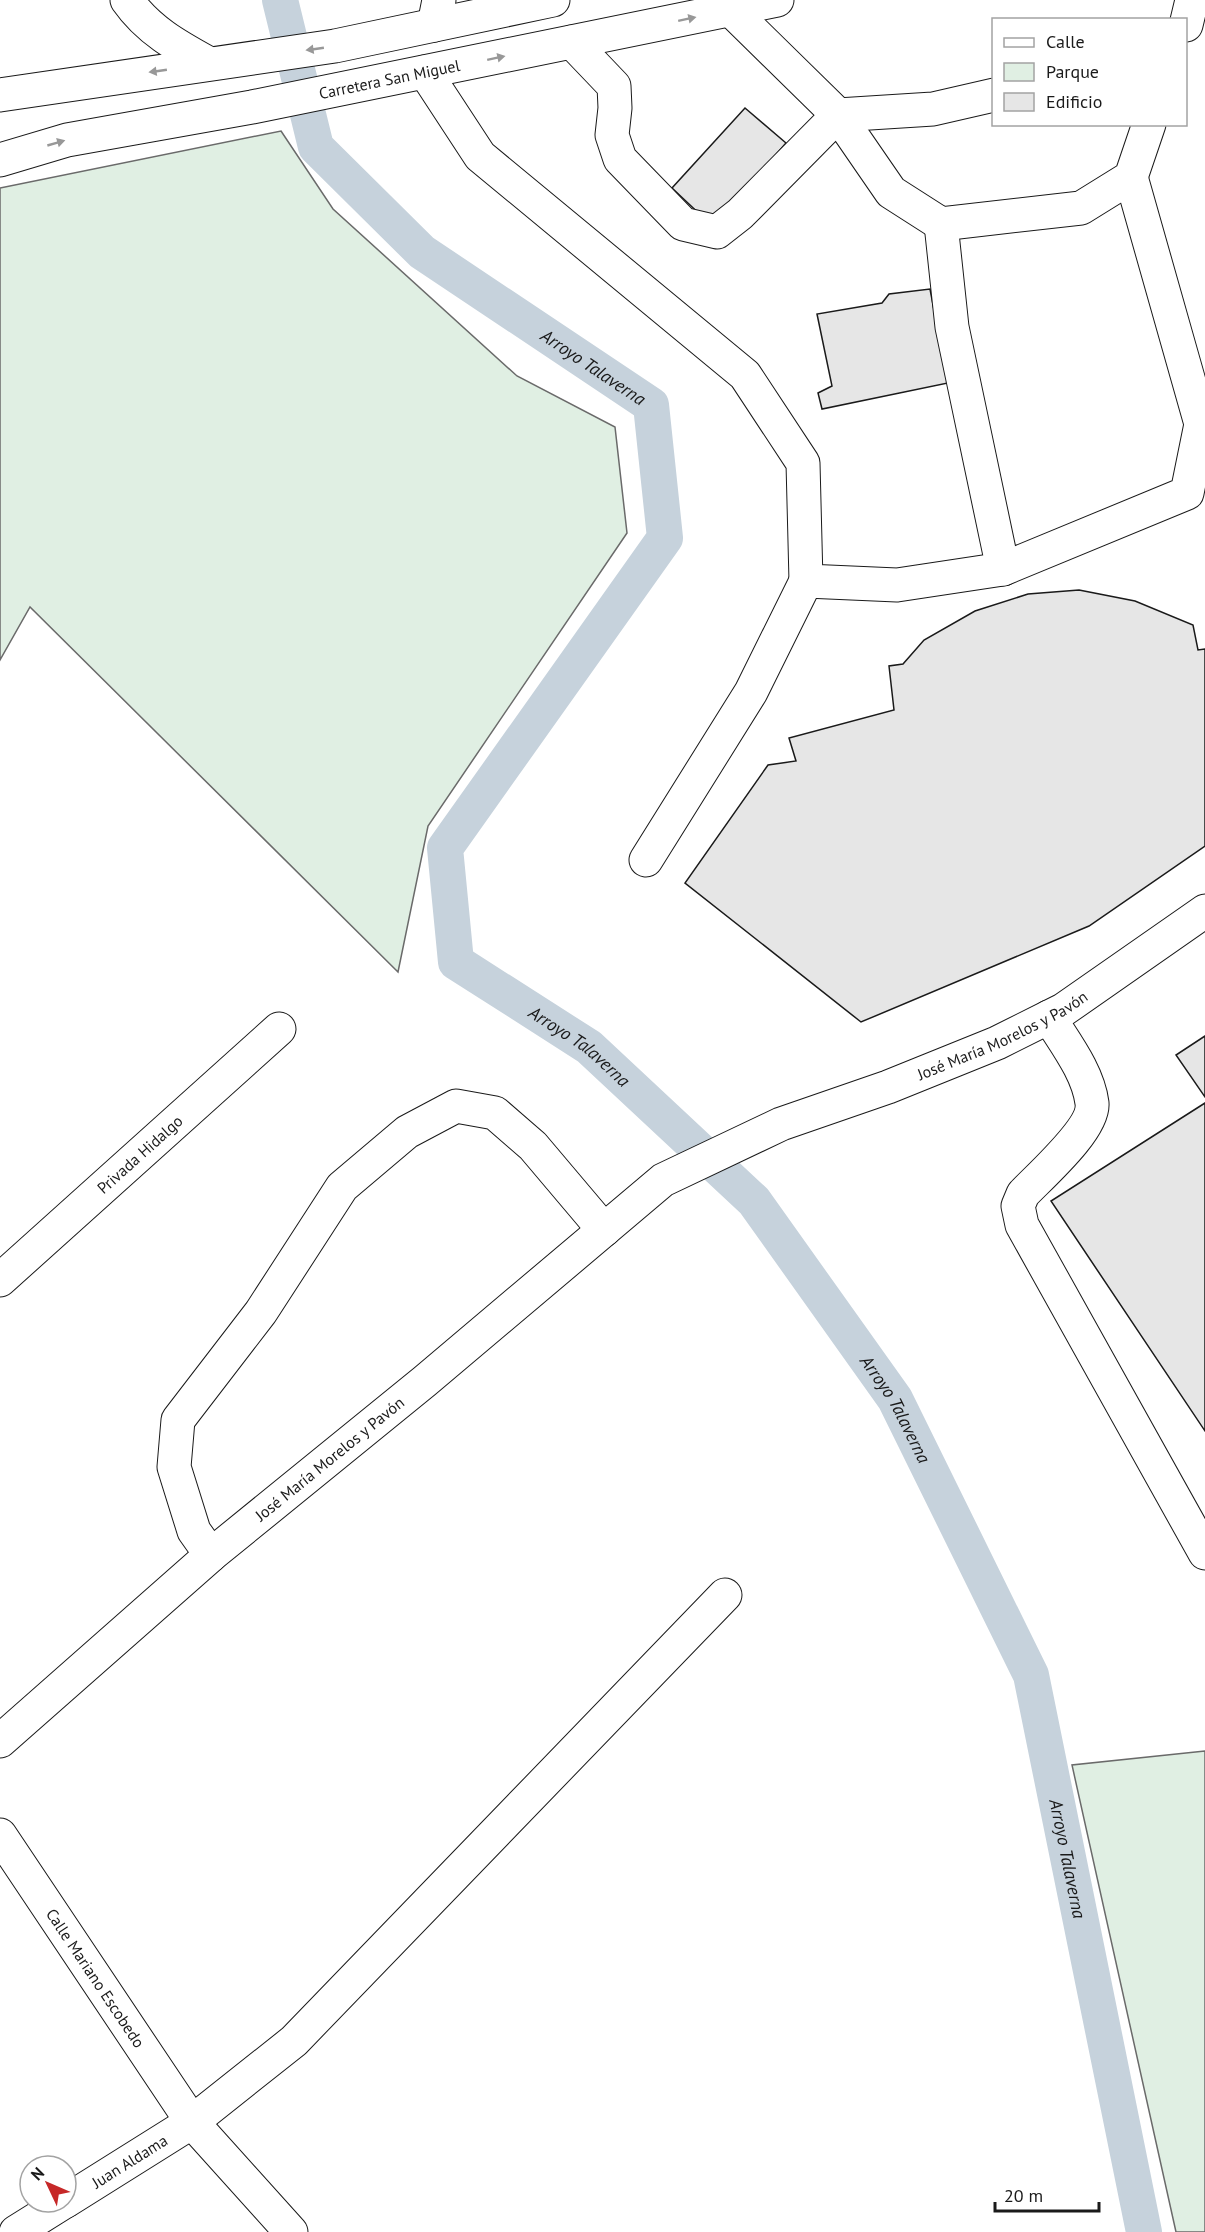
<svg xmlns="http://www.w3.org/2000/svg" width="1205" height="2232" viewBox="0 0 1205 2232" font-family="'PT Sans',sans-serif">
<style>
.green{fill:#e0efe3;stroke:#6a6a6a;stroke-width:1.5}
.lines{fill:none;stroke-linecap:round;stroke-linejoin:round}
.canal{stroke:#c6d2dc;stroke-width:36}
.building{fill:#e6e6e6;stroke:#1a1a1a;stroke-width:1.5}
.minor-casing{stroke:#1a1a1a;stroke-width:35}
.major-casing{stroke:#1a1a1a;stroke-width:35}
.minor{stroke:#fff;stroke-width:33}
.major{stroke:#fff;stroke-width:33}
.oneway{fill:#989898}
.labels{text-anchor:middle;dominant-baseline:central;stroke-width:4.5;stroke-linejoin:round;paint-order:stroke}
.street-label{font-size:16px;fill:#1a1a1a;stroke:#fff}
.water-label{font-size:18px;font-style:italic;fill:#1a1a1a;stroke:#fff}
</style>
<rect width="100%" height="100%" fill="#fff"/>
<g class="green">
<path d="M 281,131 L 333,209 L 517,376 L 615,427 L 627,533 L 428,826 L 398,972 L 30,607 L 0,660 L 0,188 Z"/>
<path d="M 1205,1751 L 1205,2232 L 1176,2232 L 1072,1765 Z"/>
</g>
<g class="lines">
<path class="canal" id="s1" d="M 280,0 L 316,147 L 422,252 L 651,405 L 665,538 L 445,848 L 456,962 L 589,1047 L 754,1201 L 895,1399 L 1031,1675 L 1144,2232"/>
</g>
<g class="building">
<path d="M 745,108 L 786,143 L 723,216 L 707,221 L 672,188 Z"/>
<path d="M 930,289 L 948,383 L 822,409 L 818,393 L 832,386 L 817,314 L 882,303 L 889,294 Z"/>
<path d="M 1079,590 L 1135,601 L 1193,625 L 1198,650 L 1205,649 L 1205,846 L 1089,926 L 861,1022 L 685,883 L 768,765 L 796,761 L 789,738 L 894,710 L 889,666 L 903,664 L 924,640 L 975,611 L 1028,594 Z"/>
<path d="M 1205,1036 L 1205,1097 L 1176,1055 Z"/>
<path d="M 1205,1103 L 1205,1431 L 1051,1201 Z"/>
</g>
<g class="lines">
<g class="minor-casing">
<g id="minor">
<path d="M 731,10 L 838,115 L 933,109 L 994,95"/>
<path d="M 434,25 L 439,0"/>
<path d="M 1186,25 L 1192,0"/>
<path d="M 572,42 L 614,86 L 615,108 L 612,135 L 620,159 L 683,224 L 717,232 L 740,214 L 838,115 L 891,192 L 941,224 L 1081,208 L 1131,177 L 1149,124"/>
<path d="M 425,72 L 480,156 L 745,375 L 803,463 L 806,581 L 897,585 L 1003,569 L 1187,493 L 1201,424 L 1131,177"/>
<path d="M 941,224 L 952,327 L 1003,569"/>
<path d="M 646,860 L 751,692 L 806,581"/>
<path d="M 1049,1017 C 1065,1043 1088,1072 1092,1103 C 1095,1128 1040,1176 1023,1194 L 1018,1206 L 1022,1225 L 1205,1553"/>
<path id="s2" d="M 0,1280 L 279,1029"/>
<path d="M 211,1555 L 194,1531 L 174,1467 L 178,1420 L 261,1312 L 342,1187 L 407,1132 L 456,1106 L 495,1113 L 533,1146 L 604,1230"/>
<path id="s3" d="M 0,1741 L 211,1555 L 425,1381 L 663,1180 L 781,1124 L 888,1087 L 997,1043 L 1063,1010 L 1205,911"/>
<path id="s4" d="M 0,1835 L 192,2122 L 291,2232"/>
<path id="s5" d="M 66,2201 L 192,2122 L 294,2041 L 725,1595"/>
<path d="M 16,2232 L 64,2202"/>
</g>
</g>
<g class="major-casing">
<g id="major">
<path d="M 127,0 C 148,30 177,46 208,63"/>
<path d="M 0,95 L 335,46 L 553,0"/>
<path id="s6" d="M 0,160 L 67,140 L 252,107 L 777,0"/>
</g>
</g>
<use href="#minor" class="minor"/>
<use href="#major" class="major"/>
</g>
<defs><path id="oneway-solid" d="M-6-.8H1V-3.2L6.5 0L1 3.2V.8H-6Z" transform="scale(1.5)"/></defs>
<g class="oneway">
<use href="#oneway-solid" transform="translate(687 19) rotate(-12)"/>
<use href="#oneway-solid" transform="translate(315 49) rotate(172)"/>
<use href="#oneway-solid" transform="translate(496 58) rotate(-12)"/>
<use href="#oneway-solid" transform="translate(158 71) rotate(172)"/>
<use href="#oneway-solid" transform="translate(56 143) rotate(-16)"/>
</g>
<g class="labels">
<g class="street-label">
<text stroke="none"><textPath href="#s6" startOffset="398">Carretera San Miguel</textPath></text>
<text stroke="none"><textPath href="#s3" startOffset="1238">José María Morelos y Pavón</textPath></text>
<text stroke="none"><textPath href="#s2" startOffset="188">Privada Hidalgo</textPath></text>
<text stroke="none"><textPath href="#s3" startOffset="434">José María Morelos y Pavón</textPath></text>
<text stroke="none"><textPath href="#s4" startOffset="172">Calle Mariano Escobedo</textPath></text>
<text stroke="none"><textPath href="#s5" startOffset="75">Juan Aldama</textPath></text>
</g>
<g class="water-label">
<text stroke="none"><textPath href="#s1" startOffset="507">Arroyo Talaverna</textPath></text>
<text stroke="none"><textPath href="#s1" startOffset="1354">Arroyo Talaverna</textPath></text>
<text stroke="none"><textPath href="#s1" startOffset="1840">Arroyo Talaverna</textPath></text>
<text stroke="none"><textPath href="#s1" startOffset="2326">Arroyo Talaverna</textPath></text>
</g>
</g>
<rect x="992" y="18" width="195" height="108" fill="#ffffff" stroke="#a3a3a3" stroke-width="1.5"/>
<rect x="1004" y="38" width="30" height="9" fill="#ffffff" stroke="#a3a3a3" stroke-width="1.5"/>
<text x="1046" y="48" font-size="18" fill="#1a1a1a">Calle</text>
<rect x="1004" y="63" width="30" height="18" fill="#e0efe3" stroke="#a3a3a3" stroke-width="1.5"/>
<text x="1046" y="78" font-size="18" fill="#1a1a1a">Parque</text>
<rect x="1004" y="93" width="30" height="18" fill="#e6e6e6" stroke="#a3a3a3" stroke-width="1.5"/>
<text x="1046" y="108" font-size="18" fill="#1a1a1a">Edificio</text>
<g transform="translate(48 2184) rotate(314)"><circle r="28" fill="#ffffff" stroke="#a3a3a3" stroke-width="1.5"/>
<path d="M0-4.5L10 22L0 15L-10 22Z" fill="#c62828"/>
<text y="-9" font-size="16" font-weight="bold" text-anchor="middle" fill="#1a1a1a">N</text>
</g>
<path d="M995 2202v9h104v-9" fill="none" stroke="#1a1a1a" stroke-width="3"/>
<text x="1004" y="2202" font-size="18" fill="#1a1a1a" stroke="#ffffff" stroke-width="4.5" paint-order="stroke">20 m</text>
</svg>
